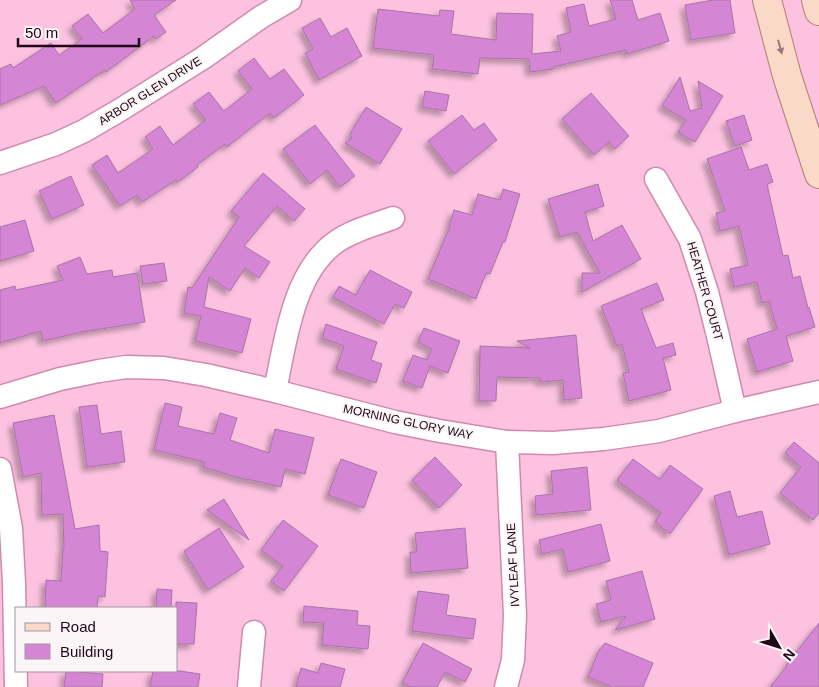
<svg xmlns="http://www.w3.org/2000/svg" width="819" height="687" viewBox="0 0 819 687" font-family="Helvetica,sans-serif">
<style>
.building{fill:#d485d4;stroke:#a874a7;filter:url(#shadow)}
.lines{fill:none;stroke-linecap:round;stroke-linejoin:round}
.minor-casing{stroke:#cf8aae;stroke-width:25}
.major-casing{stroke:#ad7f72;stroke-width:30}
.minor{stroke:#fff;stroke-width:22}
.major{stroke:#fbd9c8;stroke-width:28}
.oneway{fill:#987a77}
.labels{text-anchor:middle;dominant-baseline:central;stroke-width:4;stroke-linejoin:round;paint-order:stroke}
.street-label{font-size:12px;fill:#200715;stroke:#fcf5f8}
</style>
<defs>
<filter id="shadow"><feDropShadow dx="-4.5" dy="4.5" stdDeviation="2.5" flood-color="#0004"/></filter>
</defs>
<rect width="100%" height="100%" fill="#fdc2e0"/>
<g class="building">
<path d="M 130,0 L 176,0 L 154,15 L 166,32 L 156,39 L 154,36 L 106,72 L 105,70 L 56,103 L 44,86 L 0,105 L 0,69 L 11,64 L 13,68 L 51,43 L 59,55 L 82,39 L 72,26 L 88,14 L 103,33 L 135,9 Z"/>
<path d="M 610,0 L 632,0 L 638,20 L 660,13 L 669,41 L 627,54 L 626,50 L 553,67 L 553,69 L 530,72 L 529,59 L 480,58 L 478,74 L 432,69 L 434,55 L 373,48 L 378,9 L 439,16 L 440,10 L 454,11 L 451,34 L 496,40 L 497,13 L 533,14 L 532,54 L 561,51 L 557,36 L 571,32 L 566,8 L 584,4 L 589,26 L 616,19 Z"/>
<path d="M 713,0 L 730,0 L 735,33 L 691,40 L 685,5 Z"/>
<path d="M 320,18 L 331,37 L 347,28 L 362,56 L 319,80 L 305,53 L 313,49 L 302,28 Z"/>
<path d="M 254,58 L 270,79 L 284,69 L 304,95 L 274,118 L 270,113 L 227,147 L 225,144 L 197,165 L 198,167 L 178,182 L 176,180 L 142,202 L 137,195 L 120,206 L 92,165 L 107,155 L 118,173 L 153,149 L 145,137 L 160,126 L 173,145 L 206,120 L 193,104 L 209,92 L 224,111 L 252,89 L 238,71 Z"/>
<path d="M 680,77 L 690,111 L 702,108 L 698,81 L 723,96 L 695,142 L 678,132 L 686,120 L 662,106 Z"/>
<path d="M 425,91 L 449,95 L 446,111 L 422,107 Z"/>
<path d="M 591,93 L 629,136 L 615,149 L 609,142 L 594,155 L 562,119 Z"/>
<path d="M 366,107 L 402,129 L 380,164 L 345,143 L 352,138 L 350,134 Z"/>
<path d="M 462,115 L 474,130 L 484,123 L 497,140 L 454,174 L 428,141 Z"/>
<path d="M 744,115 L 752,140 L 735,146 L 726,121 Z"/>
<path d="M 315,125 L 355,176 L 340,187 L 327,170 L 310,184 L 283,149 Z"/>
<path d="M 741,147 L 749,170 L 767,164 L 773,182 L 767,184 L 783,256 L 788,255 L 793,278 L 800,276 L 808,308 L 809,307 L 815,327 L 786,336 L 793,361 L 757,372 L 747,339 L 777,329 L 769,301 L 762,303 L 757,282 L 734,287 L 730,269 L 748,265 L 739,226 L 720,231 L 716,213 L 725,211 L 707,159 Z"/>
<path d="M 263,173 L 305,209 L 294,221 L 277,206 L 244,246 L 270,262 L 259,278 L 245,268 L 230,291 L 209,277 L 204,307 L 251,319 L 242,353 L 195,341 L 201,316 L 184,313 L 188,287 L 192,288 L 239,217 L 231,211 Z"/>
<path d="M 71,176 L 84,205 L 52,219 L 39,191 Z"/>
<path d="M 598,184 L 604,206 L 585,212 L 593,241 L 622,225 L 641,259 L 582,292 L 582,273 L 600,273 L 577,232 L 560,237 L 548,199 Z"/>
<path d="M 503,189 L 520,194 L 505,242 L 503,242 L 490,274 L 486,273 L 476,299 L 428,279 L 450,226 L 449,226 L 454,210 L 472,215 L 478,194 L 500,200 Z"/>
<path d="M 25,220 L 34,251 L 0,261 L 0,227 Z"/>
<path d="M 80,257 L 87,274 L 112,270 L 113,277 L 137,273 L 145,322 L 82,332 L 43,341 L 41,331 L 0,343 L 0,290 L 15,286 L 16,290 L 63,280 L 57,266 Z"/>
<path d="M 164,263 L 167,281 L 143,284 L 140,266 Z"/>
<path d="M 370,270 L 412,292 L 404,308 L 395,304 L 384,324 L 333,297 L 339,286 L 356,295 Z"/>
<path d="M 657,283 L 664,300 L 641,309 L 656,348 L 673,343 L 676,355 L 663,358 L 671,390 L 629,401 L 623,373 L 629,372 L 622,344 L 617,346 L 601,306 Z"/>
<path d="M 326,324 L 377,342 L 371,360 L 382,364 L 376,383 L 336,369 L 344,346 L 322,338 Z"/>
<path d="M 424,328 L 460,341 L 448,373 L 430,366 L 422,388 L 403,381 L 413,355 L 427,360 L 432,349 L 418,342 Z"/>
<path d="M 576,335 L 582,398 L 564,400 L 563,380 L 541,382 L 540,378 L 497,377 L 496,401 L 479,401 L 480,346 L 530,348 L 517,341 Z"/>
<path d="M 165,403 L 182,407 L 178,426 L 214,434 L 220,413 L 237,418 L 230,440 L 269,453 L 275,429 L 314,438 L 305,474 L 285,469 L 281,487 L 247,479 L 247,480 L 203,467 L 205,462 L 154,450 Z"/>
<path d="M 97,405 L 101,434 L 121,431 L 125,462 L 87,467 L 79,407 Z"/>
<path d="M 54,415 L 75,529 L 99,525 L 100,551 L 108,552 L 105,597 L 98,596 L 97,608 L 45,608 L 46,580 L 61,581 L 63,549 L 64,549 L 63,514 L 42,515 L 41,473 L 23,477 L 13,423 Z"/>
<path d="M 794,442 L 819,463 L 819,513 L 813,520 L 780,493 L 801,467 L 785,453 Z"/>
<path d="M 435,457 L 462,485 L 439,508 L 412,480 Z"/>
<path d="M 341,459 L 377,472 L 364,508 L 328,495 Z"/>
<path d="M 633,459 L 660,479 L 670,465 L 703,489 L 670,534 L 655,522 L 661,513 L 617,480 Z"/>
<path d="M 587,467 L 591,510 L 536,515 L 535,496 L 553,494 L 551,471 Z"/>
<path d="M 730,491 L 737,517 L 762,511 L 770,544 L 729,555 L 714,496 Z"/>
<path d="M 224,499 L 249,540 L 207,510 Z"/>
<path d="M 283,520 L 318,546 L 284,591 L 271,581 L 283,566 L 261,550 Z"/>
<path d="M 601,524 L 610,561 L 568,572 L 563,549 L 542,554 L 539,540 Z"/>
<path d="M 219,528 L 244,567 L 208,590 L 184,551 Z"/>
<path d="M 465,528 L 468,568 L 411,573 L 410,552 L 417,552 L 415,533 Z"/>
<path d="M 642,571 L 655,619 L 615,630 L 626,616 L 601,622 L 596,604 L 611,600 L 606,581 Z"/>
<path d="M 157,589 L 172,590 L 171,608 L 156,608 Z"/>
<path d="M 418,591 L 449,595 L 446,615 L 476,619 L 473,639 L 412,631 Z"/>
<path d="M 176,602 L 197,603 L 194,644 L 176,644 Z"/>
<path d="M 304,606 L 358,611 L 357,625 L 370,626 L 368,649 L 322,645 L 324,623 L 303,622 Z"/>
<path d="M 819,623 L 819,687 L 770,687 L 787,666 L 786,665 Z"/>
<path d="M 423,643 L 472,669 L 465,682 L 445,672 L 437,687 L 410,687 L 402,683 Z"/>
<path d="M 605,643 L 653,663 L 643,687 L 612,687 L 588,677 L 599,650 Z"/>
<path d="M 321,663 L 345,669 L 340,687 L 296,687 L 301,668 L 318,673 Z"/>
<path d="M 66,671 L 103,674 L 102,687 L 64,687 Z"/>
<path d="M 153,671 L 180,671 L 200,674 L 198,687 L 150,687 Z"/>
</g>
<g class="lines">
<g class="minor-casing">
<g id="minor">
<path d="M 0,163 L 56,144 L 84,131 L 120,110 L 203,58 L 261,17 L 290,0"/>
<path d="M 656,179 L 690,239 L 707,292 L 718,336 L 735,411"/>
<path d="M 275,391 C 285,343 293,272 336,242 C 353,230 374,225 393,218"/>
<path d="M 0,397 L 60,379 L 99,371 L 126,367 L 164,368 L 206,375 L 275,391 L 395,422 L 440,431 L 507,442 L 553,443 L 604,439 L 659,431 L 735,411 L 819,392"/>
<path d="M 0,469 L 11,528 L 14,583 L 16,687"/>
<path d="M 249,687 L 254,632"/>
<path d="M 506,687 L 513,660 L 515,615 L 507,442"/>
</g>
</g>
<g class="major-casing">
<g id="major">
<path d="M 767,0 L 787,76 L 819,174"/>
<path d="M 816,0 L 819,11"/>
</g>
</g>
<use href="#minor" class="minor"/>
<use href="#major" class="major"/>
</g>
<defs><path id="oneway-solid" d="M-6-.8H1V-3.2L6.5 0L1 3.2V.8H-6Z" transform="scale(1.25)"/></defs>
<use class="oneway" href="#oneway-solid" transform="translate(780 47) rotate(75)"/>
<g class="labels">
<g class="street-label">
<text transform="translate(150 91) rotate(-32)">ARBOR GLEN DRIVE</text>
<text transform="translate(705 291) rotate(74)">HEATHER COURT</text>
<text transform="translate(408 422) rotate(12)">MORNING GLORY WAY</text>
<text transform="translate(513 565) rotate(-93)">IVYLEAF LANE</text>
</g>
</g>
<rect x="15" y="607" width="162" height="65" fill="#fcf5f8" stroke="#a4969d"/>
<rect x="25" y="623" width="25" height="8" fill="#fbd9c8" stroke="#a4969d"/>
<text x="60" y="632" font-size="15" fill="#200715">Road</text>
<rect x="25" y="644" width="25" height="15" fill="#d485d4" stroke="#a4969d"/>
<text x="60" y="657" font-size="15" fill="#200715">Building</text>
<g transform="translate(779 647) rotate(129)" stroke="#fcf5f8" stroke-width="4" paint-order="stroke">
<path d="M0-4L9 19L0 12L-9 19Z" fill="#200715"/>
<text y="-8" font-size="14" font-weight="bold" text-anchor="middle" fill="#200715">N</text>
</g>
<path d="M18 38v8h121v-8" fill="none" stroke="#200715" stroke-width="2.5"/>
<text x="25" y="38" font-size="15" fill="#200715" stroke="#fcf5f8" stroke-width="4" paint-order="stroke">50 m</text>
</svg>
